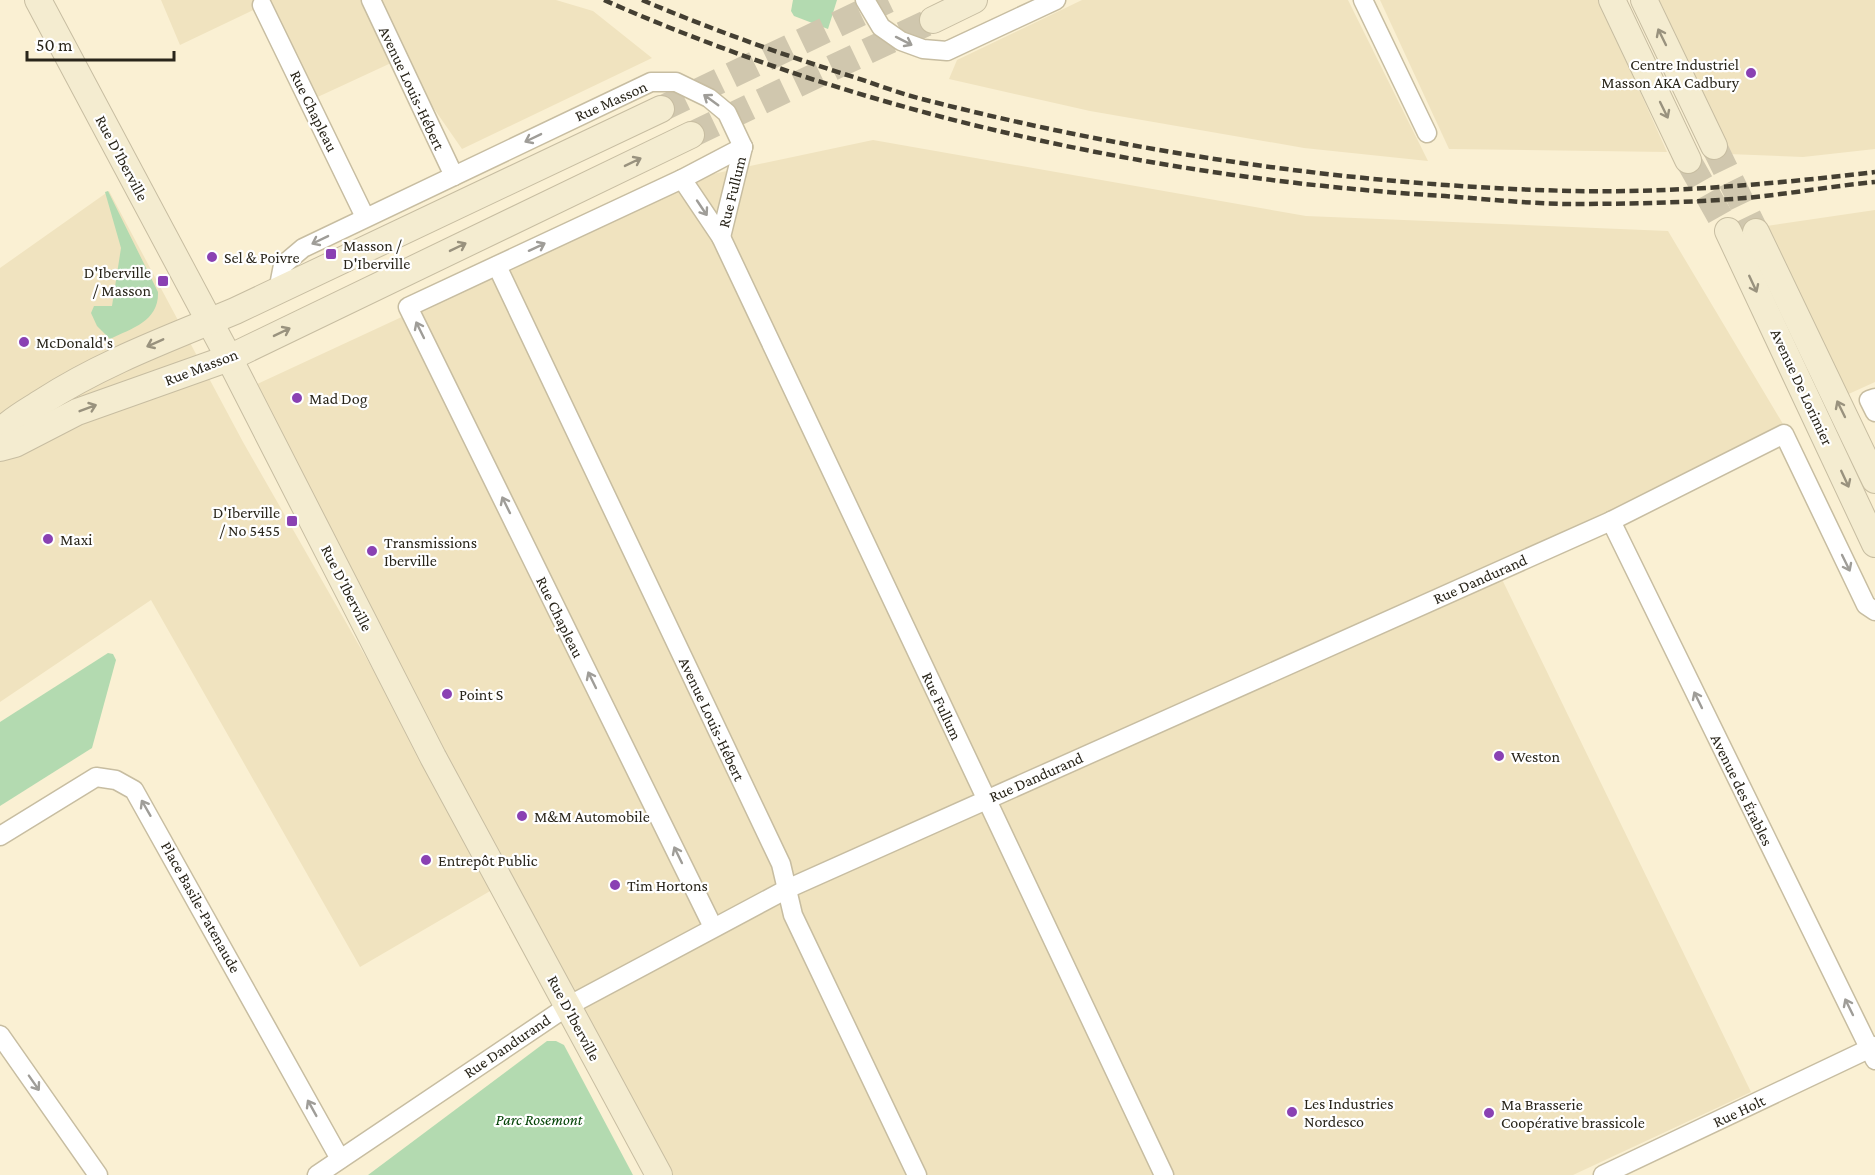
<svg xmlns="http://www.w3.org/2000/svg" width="1875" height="1175" viewBox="0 0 1875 1175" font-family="'Crimson Pro',serif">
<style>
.built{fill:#f0e3bf}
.green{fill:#b3dab0}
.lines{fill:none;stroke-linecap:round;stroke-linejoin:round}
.secondary-tunnel{stroke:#d0c7ae;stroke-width:26;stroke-dasharray:26 13;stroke-linecap:butt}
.street-casing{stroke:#c7bda1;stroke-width:21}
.secondary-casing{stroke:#c7bda1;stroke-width:28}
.street{stroke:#fff;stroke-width:18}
.secondary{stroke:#f4ecd0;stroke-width:26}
.rail{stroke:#443f32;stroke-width:4.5;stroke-dasharray:9 4.5;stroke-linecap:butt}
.oneway{stroke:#99927e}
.oneway2{stroke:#9f9d98}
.poi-dot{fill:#8a41b3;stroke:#fff;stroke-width:2}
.labels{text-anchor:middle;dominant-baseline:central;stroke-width:4.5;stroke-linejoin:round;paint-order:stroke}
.poi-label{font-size:16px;fill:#29251a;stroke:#fff;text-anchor:start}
.street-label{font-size:16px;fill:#29251a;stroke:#fff}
.park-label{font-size:16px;font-style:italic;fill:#024204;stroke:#fff}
</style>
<rect width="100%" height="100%" fill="#faf0d3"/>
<g class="built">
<path d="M 161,0 L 556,0 L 593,11 L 652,58 L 462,149 L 421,90 L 404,57 L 309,101 L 262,6 L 180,45 Z"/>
<path d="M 1082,0 L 1348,0 L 1428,161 L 1304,148 L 1090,111 L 949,79 L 957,60 Z"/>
<path d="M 1380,0 L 1599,0 L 1667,152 L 1449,149 Z"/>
<path d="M 1655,0 L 1875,0 L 1875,149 L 1803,157 L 1728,154 Z"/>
<path d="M 873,140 L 1306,216 L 1668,231 L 1783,424 L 1497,569 L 1751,1092 L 1573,1175 L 666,1175 L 251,387 L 708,175 Z"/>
<path d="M 109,191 L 243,442 L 497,887 L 360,967 L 151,600 L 0,702 L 0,268 Z"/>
<path d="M 1875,210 L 1875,382 L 1842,397 L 1760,227 Z"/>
</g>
<g class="green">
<path d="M 793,0 L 837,0 L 828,29 L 794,16 L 791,11 Z"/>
<path d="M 108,191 L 158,292 C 159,321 133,328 110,339 L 97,326 L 91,313 L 94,306 L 112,306 L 121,248 L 105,192 Z"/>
<path d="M 108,653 L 113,654 L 116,660 L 92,748 L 0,806 L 0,722 Z"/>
<path d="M 547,1041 L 556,1041 L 564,1045 L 633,1175 L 368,1175 Z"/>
</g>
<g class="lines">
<g class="secondary-tunnel">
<path d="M 661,109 L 888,0"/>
<path d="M 691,135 L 933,20"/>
<path d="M 1714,146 L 1756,232"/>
<path d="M 1688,160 L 1728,231"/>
</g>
<g class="street-casing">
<g id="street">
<path d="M 371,0 L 454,176"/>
<path d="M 865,0 L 881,27 L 901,41 L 923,49 L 947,51 L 1056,0"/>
<path d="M 1363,0 L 1427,133"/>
<path d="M 262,5 L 365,217"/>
<path d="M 682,179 L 721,237 L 1164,1175"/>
<path d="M 721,237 L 743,147"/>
<path d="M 497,266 L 781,864 L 793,915 L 917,1175"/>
<path d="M 278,291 L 283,265 L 303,248 L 651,82 L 676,82 L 709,98 L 727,113 L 743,147"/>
<path d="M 1875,398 L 1869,400 L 1875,412"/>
<path d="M 1611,521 L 1875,1060"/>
<path d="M 0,836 L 96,777 L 116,780 L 134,790 L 340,1159"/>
<path d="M 713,927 L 408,307 L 682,179 L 743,147"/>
<path d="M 0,1035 L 98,1175"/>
<path d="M 317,1175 L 568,1006 L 787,889 L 1611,521 L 1784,434 L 1866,605 L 1875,611"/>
<path d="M 1603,1175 L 1875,1046"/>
</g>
</g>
<g class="secondary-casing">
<g id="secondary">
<path d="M 38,0 L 229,358 L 433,757 L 659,1175"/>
<path d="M 1612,0 L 1688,160"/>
<path d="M 1644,0 L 1714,146"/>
<path d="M 933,20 L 974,0"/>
<path d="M 1728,231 L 1875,544"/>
<path d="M 1756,232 L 1875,480"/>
<path d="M 0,432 C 11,420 28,411 42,402 C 102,363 168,339 235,311 L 661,109"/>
<path d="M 0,448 L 15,444 L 77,412 L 229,358 L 691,135"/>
</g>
</g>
<use href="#street" class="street"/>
<use href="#secondary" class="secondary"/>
<g class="rail">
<path d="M 604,0 C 867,116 1160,179 1445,196 C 1484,199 1524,203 1563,204 C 1623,204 1686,203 1745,198 C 1789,194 1832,186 1875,182"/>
<path d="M 642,0 C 708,28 775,52 844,74 C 870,82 895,92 922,99 C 1131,153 1356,186 1572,191 C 1673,193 1775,184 1875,172"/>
</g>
</g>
<defs><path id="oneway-shaft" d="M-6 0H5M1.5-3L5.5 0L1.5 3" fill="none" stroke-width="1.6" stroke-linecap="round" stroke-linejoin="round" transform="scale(1.5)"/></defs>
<g class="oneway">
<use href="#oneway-shaft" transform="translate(1662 37) rotate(-116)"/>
<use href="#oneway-shaft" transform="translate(1664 110) rotate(64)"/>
<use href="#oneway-shaft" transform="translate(633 162) rotate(-26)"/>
<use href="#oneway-shaft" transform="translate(458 247) rotate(-26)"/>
<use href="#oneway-shaft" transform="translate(1753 284) rotate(65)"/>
<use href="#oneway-shaft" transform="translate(282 332) rotate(-26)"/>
<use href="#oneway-shaft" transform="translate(155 343) rotate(156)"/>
<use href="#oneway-shaft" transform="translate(88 408) rotate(-21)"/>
<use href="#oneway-shaft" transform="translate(1841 409) rotate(-116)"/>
<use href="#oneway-shaft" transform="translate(1845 479) rotate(65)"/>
</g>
<g class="oneway2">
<use href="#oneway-shaft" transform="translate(904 41) rotate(27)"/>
<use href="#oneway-shaft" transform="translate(711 100) rotate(-144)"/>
<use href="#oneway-shaft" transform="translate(533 138) rotate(154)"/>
<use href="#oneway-shaft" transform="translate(702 208) rotate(56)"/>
<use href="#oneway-shaft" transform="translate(320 240) rotate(154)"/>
<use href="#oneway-shaft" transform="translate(537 247) rotate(-25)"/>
<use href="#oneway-shaft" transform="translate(420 330) rotate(-116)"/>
<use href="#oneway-shaft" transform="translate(506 505) rotate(-116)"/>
<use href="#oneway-shaft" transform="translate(1846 563) rotate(64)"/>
<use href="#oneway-shaft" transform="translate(592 680) rotate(-116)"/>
<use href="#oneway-shaft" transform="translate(1698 700) rotate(-116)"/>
<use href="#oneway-shaft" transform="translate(146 808) rotate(-120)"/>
<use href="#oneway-shaft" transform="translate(678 855) rotate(-116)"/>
<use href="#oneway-shaft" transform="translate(1849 1007) rotate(-116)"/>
<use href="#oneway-shaft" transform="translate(34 1083) rotate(55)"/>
<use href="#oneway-shaft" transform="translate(312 1108) rotate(-119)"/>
</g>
<g class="poi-dot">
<circle cx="1751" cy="73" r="6"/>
<rect x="325" y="248" width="12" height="12" rx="3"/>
<circle cx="212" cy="257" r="6"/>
<rect x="157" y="275" width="12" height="12" rx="3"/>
<circle cx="24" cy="342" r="6"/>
<circle cx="297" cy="398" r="6"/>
<rect x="286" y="515" width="12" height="12" rx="3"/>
<circle cx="48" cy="539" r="6"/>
<circle cx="372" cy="551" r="6"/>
<circle cx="447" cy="694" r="6"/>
<circle cx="1499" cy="756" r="6"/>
<circle cx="522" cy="816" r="6"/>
<circle cx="426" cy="860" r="6"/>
<circle cx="615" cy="885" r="6"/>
<circle cx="1292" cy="1112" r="6"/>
<circle cx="1489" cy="1113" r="6"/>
</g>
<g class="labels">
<g class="poi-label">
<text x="1739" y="64" text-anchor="end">Centre Industriel<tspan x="1739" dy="18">Masson AKA Cadbury</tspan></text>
<text x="343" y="245">Masson /<tspan x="343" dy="18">D'Iberville</tspan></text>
<text x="224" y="257">Sel &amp; Poivre</text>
<text x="151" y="272" text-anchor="end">D'Iberville<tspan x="151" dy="18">/ Masson</tspan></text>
<text x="36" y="342">McDonald's</text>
<text x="309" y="398">Mad Dog</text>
<text x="280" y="512" text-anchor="end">D'Iberville<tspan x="280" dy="18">/ No 5455</tspan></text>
<text x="60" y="539">Maxi</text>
<text x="384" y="542">Transmissions<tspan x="384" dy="18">Iberville</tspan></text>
<text x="459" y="694">Point S</text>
<text x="1511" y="756">Weston</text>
<text x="534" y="816">M&amp;M Automobile</text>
<text x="438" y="860">Entrepôt Public</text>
<text x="627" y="885">Tim Hortons</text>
<text x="1304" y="1103">Les Industries<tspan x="1304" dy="18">Nordesco</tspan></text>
<text x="1501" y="1104">Ma Brasserie<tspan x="1501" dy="18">Coopérative brassicole</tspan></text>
</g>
<g class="street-label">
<text transform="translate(412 88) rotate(65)">Avenue Louis-Hébert</text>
<text transform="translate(611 101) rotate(-24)">Rue Masson</text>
<text transform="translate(314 111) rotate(64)">Rue Chapleau</text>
<text transform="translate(122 158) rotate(62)">Rue D'Iberville</text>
<text transform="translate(732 192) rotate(-76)">Rue Fullum</text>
<text transform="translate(201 367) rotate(-21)">Rue Masson</text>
<text transform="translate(1802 387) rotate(65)">Avenue De Lorimier</text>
<text transform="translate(1480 579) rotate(-24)">Rue Dandurand</text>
<text transform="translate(347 588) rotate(63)">Rue D'Iberville</text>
<text transform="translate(560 617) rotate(64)">Rue Chapleau</text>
<text transform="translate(942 706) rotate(65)">Rue Fullum</text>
<text transform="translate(712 719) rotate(65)">Avenue Louis-Hébert</text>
<text transform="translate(1036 777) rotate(-24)">Rue Dandurand</text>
<text transform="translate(1742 790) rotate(64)">Avenue des Érables</text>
<text transform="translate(201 907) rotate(61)">Place Basile-Patenaude</text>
<text transform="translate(574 1018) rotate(62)">Rue D'Iberville</text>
<text transform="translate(507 1046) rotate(-34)">Rue Dandurand</text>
<text transform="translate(1739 1111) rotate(-25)">Rue Holt</text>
</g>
<g class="park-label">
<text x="539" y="1119">Parc Rosemont</text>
</g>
</g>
<path d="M27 51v9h147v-9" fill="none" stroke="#29251a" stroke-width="3"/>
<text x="36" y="51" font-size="18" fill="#29251a" stroke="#ffffff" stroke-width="4.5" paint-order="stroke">50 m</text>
</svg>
